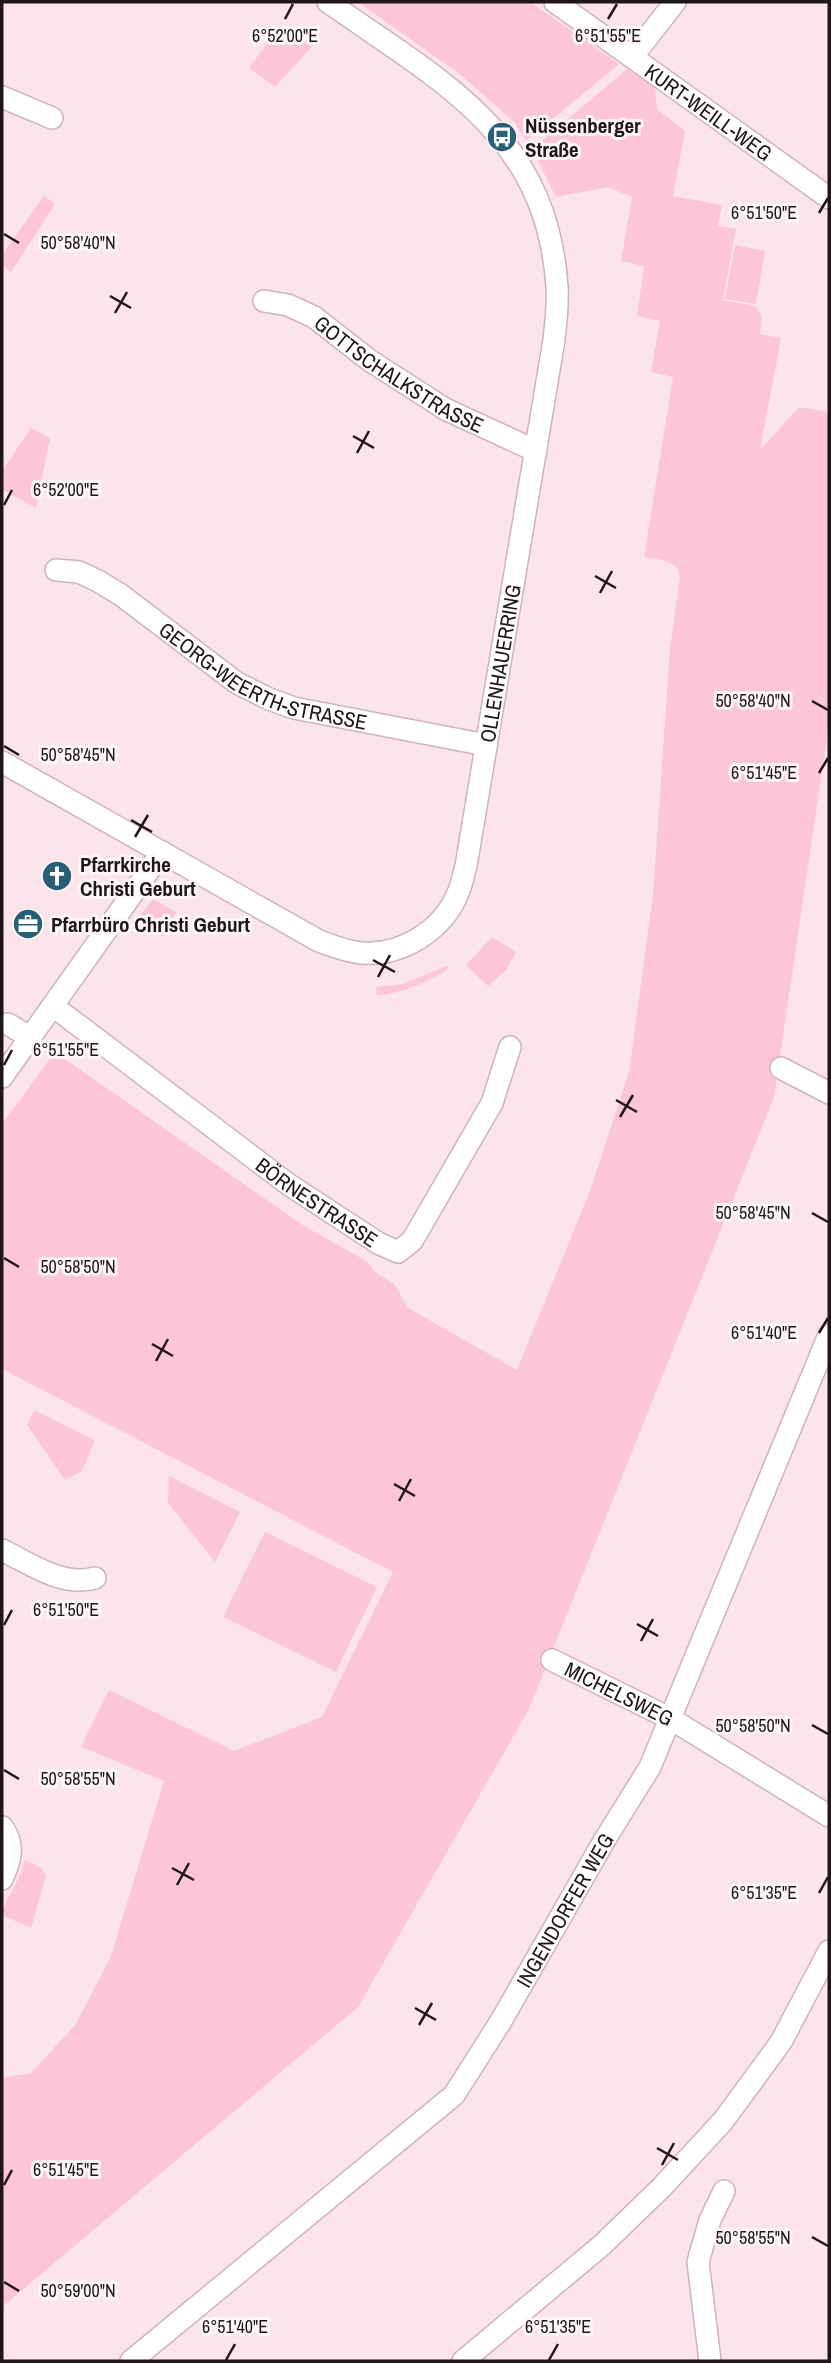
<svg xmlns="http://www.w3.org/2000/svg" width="831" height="2363" viewBox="0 0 831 2363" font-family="'Archivo Narrow',sans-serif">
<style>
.green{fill:#fcc6d8}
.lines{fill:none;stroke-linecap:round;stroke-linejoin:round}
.street-casing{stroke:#d0b3bc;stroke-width:24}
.street{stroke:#fff;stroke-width:21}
.ticks{fill:none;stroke:#201619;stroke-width:2.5}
.labels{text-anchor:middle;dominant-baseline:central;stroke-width:6;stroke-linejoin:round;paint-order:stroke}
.street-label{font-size:21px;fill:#201619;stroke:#fdf6f8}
.poi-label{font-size:21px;font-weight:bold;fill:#201619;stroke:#fdf6f8;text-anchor:start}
.ticks-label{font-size:18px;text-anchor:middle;fill:#201619;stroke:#fdf6f8;stroke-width:6;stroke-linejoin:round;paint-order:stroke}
</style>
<rect width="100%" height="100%" fill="#fce4eb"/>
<g class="green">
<path d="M 358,2 L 530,2 L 619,64 L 526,141 L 514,122 L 461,75 Z"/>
<path d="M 280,25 L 312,47 L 275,87 L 249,68 Z"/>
<path d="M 627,69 L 655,88 L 657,109 L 685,131 L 673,196 L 722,205 L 718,226 L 736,229 L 723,300 L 755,306 L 762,317 L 760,334 L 781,338 L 760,450 L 799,407 L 829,412 L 829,724 L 774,1097 L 529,1709 L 358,2007 L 2,2307 L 2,2078 L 31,2073 L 76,2024 L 111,1956 L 164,1781 L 81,1747 L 109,1690 L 234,1751 L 322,1717 L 393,1572 L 2,1369 L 2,1124 L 55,1052 L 304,1226 L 368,1262 L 375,1272 L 395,1285 L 408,1308 L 517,1370 L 590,1191 L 629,1072 L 653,895 L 670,649 L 680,576 C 677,559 659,560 644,557 L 673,377 L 651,372 L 660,321 L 637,316 L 644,266 L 621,261 L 632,197 L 608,187 L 556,197 L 532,149 Z"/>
<path d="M 44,196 L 55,204 L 11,272 L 2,265 L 2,255 Z"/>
<path d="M 735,245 L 765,251 L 756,304 L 725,299 Z"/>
<path d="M 31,428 L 50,438 L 36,508 L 2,489 L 2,471 Z"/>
<path d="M 153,899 L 176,912 L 163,936 L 136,921 Z"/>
<path d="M 492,937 L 516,952 L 506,970 L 488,986 L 466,965 Z"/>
<path d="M 447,966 L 449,969 C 426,982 403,994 377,995 L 376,987 L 403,984 Z"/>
<path d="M 34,1410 L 95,1440 L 82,1471 L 65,1480 L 27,1425 Z"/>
<path d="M 169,1476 L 240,1512 L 215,1562 L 168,1503 Z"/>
<path d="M 265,1532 L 377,1587 L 336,1672 L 223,1617 Z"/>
<path d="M 25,1860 L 41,1868 L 46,1876 L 31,1928 L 2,1915 L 2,1910 L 21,1873 Z"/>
</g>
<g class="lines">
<g class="street-casing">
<g id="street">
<path id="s1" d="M 555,2 L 829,198"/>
<path d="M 633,56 L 675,2"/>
<path d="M 2,97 L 52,118"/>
<path id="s2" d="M 264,301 L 288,305 L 314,317 L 369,360 L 445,409 L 536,451"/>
<path id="s3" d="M 56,570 L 79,572 L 98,581 L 121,595 L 237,683 L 269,699 L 294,708 L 486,745"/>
<path id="s4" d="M 2,762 L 319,941 C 333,946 347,952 362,953 C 402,956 443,930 458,893 C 462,885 463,875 466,866 L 554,340 C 556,323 558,304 557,287 C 547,133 440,81 328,2"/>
<path id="s5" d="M 53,1006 L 288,1184 L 378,1243 L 398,1252 L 412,1241 L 492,1103 L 510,1047"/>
<path d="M 8,1024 L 31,1038"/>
<path d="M 781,1068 L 829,1093"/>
<path d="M 2,1077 L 162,852"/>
<path d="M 2,1550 C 31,1564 62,1587 95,1578"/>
<path id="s6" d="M 552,1660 L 671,1719 L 829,1816"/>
<path d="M 2,1827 C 15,1844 11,1860 2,1879"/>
<path id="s7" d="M 131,2361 L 454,2095 L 501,2021 L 604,1841 L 650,1767 L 829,1335"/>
<path d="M 463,2361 L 602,2245 L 662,2187 L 723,2121 L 781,2042 L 829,1951"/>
<path d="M 710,2361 L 698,2262 L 710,2220 L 724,2191"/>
</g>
</g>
<use href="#street" class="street"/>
</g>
<path class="ticks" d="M 285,19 L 293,4M 608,19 L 617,4M 819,213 L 828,198M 4,234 L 19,243M 110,296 L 131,308M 115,313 L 127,292M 353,436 L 374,448M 357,453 L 369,431M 4,505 L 12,490M 595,576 L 616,588M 600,593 L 612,571M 812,701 L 828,710M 4,746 L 19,755M 819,773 L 828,758M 131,820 L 152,832M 135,837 L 148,815M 373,960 L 395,972M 378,977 L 390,955M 4,1065 L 12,1050M 616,1100 L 637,1112M 620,1117 L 633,1095M 812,1213 L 828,1222M 4,1258 L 19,1267M 819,1333 L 828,1318M 152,1344 L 173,1356M 156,1361 L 168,1339M 394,1484 L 415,1496M 399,1501 L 411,1479M 637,1624 L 658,1636M 4,1625 L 12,1610M 641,1641 L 653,1619M 812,1725 L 828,1734M 4,1770 L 19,1779M 172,1868 L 194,1880M 177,1885 L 189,1863M 819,1893 L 828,1877M 415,2008 L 436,2020M 419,2025 L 432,2003M 657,2148 L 678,2160M 662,2165 L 674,2143M 4,2185 L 12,2170M 812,2237 L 828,2246M 4,2282 L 19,2291M 226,2360 L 235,2344M 549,2360 L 558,2344"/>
<defs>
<g id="bus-disc" transform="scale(1.575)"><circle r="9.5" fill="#275f79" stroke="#fdf6f8"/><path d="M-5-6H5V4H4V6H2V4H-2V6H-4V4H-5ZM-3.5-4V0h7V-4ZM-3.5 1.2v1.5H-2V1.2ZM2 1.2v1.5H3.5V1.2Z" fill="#fff"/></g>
<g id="church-disc" transform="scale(1.575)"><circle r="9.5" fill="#275f79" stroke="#fdf6f8"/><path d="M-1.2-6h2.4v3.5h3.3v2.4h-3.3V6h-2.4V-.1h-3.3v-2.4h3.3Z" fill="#fff"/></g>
<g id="office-disc" transform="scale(1.575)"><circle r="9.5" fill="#275f79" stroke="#fdf6f8"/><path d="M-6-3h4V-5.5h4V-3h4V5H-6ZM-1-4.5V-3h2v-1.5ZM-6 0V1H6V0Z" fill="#fff"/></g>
</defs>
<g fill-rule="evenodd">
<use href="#bus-disc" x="502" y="137"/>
<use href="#church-disc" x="57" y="876"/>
<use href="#office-disc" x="28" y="924"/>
</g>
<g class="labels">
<g class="street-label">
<text stroke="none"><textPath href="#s1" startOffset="189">KURT-WEILL-WEG</textPath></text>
<text stroke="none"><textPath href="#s2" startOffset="156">GOTTSCHALKSTRASSE</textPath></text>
<text stroke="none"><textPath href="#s4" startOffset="763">OLLENHAUERRING</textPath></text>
<text stroke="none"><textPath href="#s3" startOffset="238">GEORG-WEERTH-STRASSE</textPath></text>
<text stroke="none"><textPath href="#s5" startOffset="329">BÖRNESTRASSE</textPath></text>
<text stroke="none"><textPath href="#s6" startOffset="75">MICHELSWEG</textPath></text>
<text stroke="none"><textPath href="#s7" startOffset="634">INGENDORFER WEG</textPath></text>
</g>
<g class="poi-label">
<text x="525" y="125">Nüssenberger<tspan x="525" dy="24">Straße</tspan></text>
<text x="80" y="864">Pfarrkirche<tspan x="80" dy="24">Christi Geburt</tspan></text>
<text x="51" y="924">Pfarrbüro Christi Geburt</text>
</g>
</g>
<g class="ticks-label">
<text x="285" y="42">6°52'00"E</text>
<text x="608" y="42">6°51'55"E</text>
<text x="764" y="219">6°51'50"E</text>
<text x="78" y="249">50°58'40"N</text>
<text x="66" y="496">6°52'00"E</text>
<text x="753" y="707">50°58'40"N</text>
<text x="78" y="761">50°58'45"N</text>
<text x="764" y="779">6°51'45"E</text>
<text x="66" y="1056">6°51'55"E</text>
<text x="753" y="1219">50°58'45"N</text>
<text x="78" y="1273">50°58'50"N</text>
<text x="764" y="1339">6°51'40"E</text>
<text x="66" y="1616">6°51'50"E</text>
<text x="753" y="1732">50°58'50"N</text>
<text x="78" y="1785">50°58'55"N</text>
<text x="764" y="1899">6°51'35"E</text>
<text x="66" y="2176">6°51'45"E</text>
<text x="753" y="2244">50°58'55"N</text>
<text x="78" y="2297">50°59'00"N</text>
<text x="235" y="2333">6°51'40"E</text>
<text x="558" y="2333">6°51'35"E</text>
</g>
<rect width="831" height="2363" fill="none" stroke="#201619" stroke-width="7"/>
</svg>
